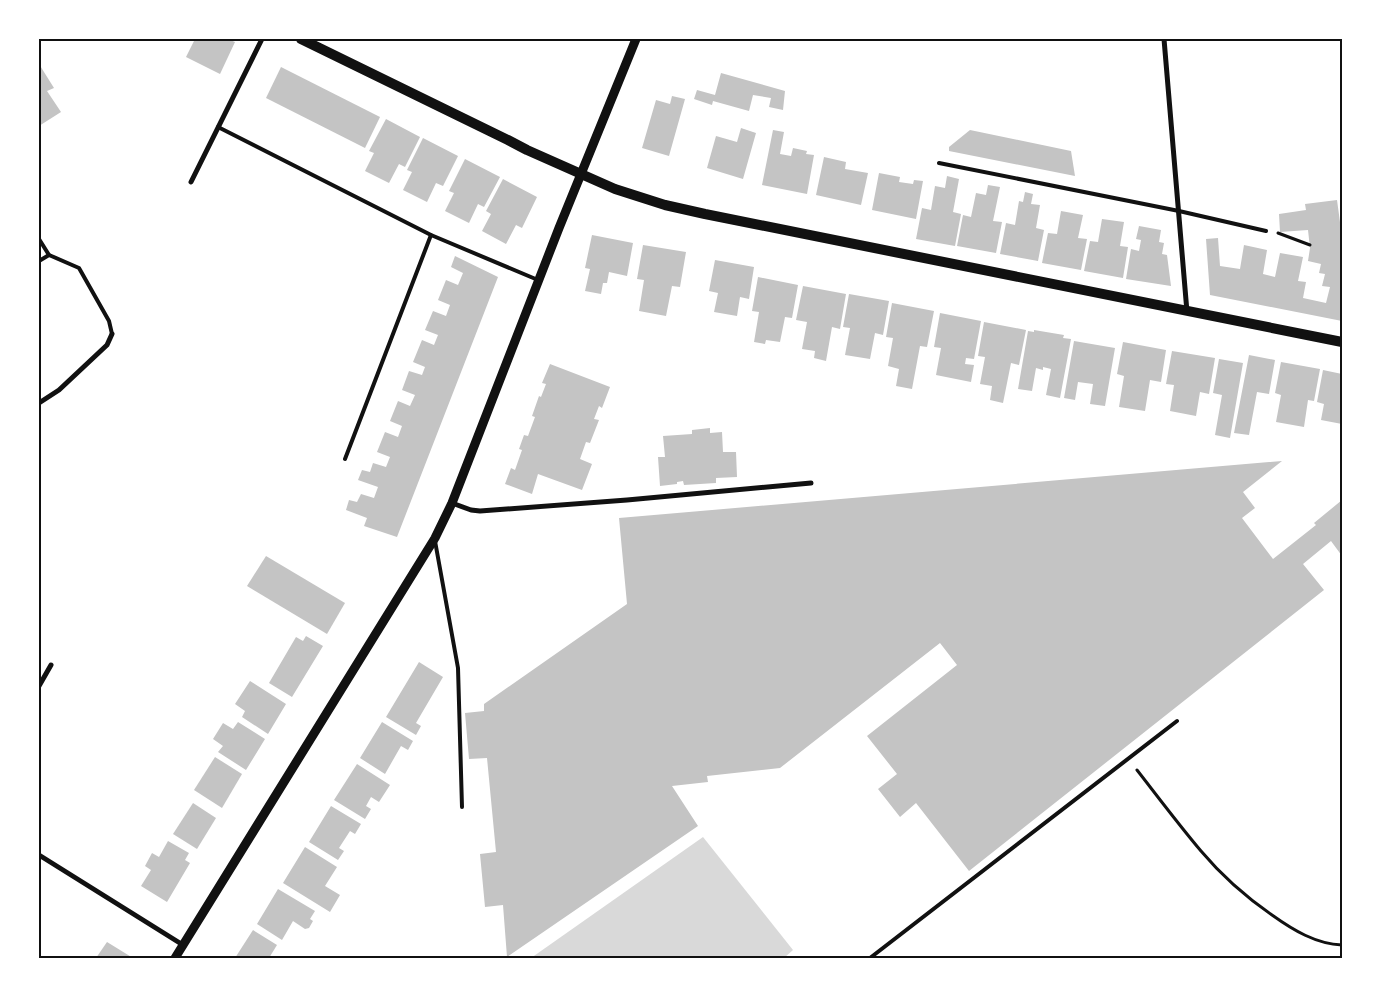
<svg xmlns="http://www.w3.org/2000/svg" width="1381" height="997" viewBox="0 0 1381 997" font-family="Arial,sans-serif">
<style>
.water{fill:#d9d9d9}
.building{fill:#c4c4c4}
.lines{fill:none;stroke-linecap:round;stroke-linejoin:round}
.path{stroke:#111;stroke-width:3}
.service{stroke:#111;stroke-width:4}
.minor{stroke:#111;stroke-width:5}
.tertiary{stroke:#111;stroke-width:9}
.secondary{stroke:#111;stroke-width:10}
.neatline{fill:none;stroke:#111;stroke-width:2}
</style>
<rect width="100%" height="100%" fill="#fff"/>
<path class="water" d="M 703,837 L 793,950 L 784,958 L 531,958 Z"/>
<g class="building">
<path d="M 195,39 L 228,39 L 235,42 L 220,74 L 186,57 Z"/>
<path d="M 39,64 L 54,88 L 47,91 L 61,112 L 39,126 Z"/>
<path d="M 281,67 L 380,117 L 365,148 L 266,98 Z"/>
<path d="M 721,73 L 785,91 L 783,110 L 769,107 L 771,98 L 753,95 L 749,111 L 713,101 L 712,105 L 694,99 L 697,90 L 715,95 Z"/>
<path d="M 672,96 L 685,99 L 669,156 L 642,148 L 656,100 L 670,104 Z"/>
<path d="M 386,119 L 420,137 L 405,167 L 399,164 L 389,183 L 365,171 L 374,153 L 369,151 Z"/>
<path d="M 741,128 L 756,133 L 743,179 L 707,168 L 716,136 L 737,142 Z"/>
<path d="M 773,130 L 784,132 L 780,154 L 791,156 L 793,148 L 807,151 L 806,154 L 814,155 L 807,194 L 762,185 Z"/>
<path d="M 970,130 L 1071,151 L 1075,176 L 949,151 L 949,147 Z"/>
<path d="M 423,138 L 458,156 L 443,186 L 436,183 L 427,202 L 403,190 L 412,172 L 407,170 Z"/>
<path d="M 824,157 L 846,162 L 845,169 L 868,173 L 861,205 L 816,195 Z"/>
<path d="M 465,159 L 500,177 L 484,207 L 478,204 L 469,223 L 445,211 L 454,193 L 449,191 Z"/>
<path d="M 879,173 L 900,177 L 899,182 L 913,184 L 914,180 L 923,181 L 916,219 L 872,210 Z"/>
<path d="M 947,176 L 959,179 L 953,212 L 961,214 L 955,246 L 916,239 L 922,208 L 931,210 L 935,186 L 945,188 Z"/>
<path d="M 503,179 L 537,197 L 522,228 L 516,225 L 506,244 L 482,231 L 491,214 L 486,211 Z"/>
<path d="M 988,185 L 1000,187 L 993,221 L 1002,222 L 996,253 L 957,246 L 963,215 L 971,217 L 976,193 L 986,195 Z"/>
<path d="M 1025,192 L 1033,194 L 1031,204 L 1040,205 L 1036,228 L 1044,230 L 1038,261 L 1000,254 L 1006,223 L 1015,225 L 1019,201 L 1023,202 Z"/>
<path d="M 1337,200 L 1342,237 L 1342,321 L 1210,295 L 1206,239 L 1218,238 L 1220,266 L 1240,269 L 1244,245 L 1267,250 L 1263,274 L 1275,277 L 1280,253 L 1303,257 L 1298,281 L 1306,282 L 1303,298 L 1326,303 L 1330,287 L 1322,286 L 1325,274 L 1319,273 L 1321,264 L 1308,261 L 1310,248 L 1308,230 L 1280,232 L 1279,214 L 1306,210 L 1305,204 Z"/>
<path d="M 1061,211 L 1083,215 L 1078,238 L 1087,239 L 1081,270 L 1042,263 L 1048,233 L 1057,234 Z"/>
<path d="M 1102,219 L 1124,222 L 1120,246 L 1128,247 L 1123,278 L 1084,271 L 1090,241 L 1098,242 Z"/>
<path d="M 1139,226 L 1161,230 L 1159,242 L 1164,243 L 1162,254 L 1167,255 L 1171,286 L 1126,279 L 1131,249 L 1139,251 L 1141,240 L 1136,239 Z"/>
<path d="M 592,235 L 633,243 L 627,276 L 609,272 L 607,283 L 603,283 L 601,294 L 585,291 L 590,269 L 585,268 Z"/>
<path d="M 643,245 L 686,252 L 680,287 L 672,286 L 666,316 L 639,311 L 644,280 L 637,279 Z"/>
<path d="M 455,256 L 498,277 L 397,537 L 364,526 L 367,518 L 346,510 L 349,500 L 357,502 L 361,494 L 374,498 L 378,487 L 358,480 L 362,470 L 370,472 L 373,463 L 386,467 L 390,457 L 377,452 L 385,432 L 398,437 L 402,426 L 390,421 L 398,401 L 410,406 L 415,395 L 402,390 L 409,371 L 422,375 L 425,367 L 413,362 L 422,340 L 434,345 L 438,335 L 425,330 L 433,311 L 446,316 L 450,305 L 438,300 L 446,280 L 458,285 L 463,273 L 451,267 Z"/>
<path d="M 715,260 L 754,267 L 749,299 L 740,297 L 737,316 L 714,312 L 718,293 L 709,291 Z"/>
<path d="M 758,277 L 798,285 L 792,318 L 785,317 L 780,342 L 766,340 L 765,344 L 754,342 L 759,312 L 752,311 Z"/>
<path d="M 803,286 L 846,294 L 840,329 L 832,327 L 826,361 L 814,358 L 815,351 L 802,349 L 807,322 L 796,320 Z"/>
<path d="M 849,294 L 889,301 L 883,335 L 875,333 L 870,359 L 845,355 L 850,328 L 843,327 Z"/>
<path d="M 892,303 L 934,311 L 927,347 L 920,346 L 912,389 L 896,386 L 899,369 L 888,366 L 893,338 L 886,337 Z"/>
<path d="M 940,313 L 981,321 L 974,359 L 966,358 L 965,364 L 974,365 L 971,382 L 936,375 L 941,348 L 934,347 Z"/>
<path d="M 984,322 L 1026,330 L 1019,365 L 1011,363 L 1003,403 L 990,400 L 992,386 L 980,384 L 985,357 L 978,356 Z"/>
<path d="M 1034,330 L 1064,335 L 1063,338 L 1071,339 L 1060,398 L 1046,395 L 1051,369 L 1043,367 L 1043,370 L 1036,368 L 1032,391 L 1018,389 L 1028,331 L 1034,332 Z"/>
<path d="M 1074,341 L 1115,348 L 1105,406 L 1090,404 L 1093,384 L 1078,382 L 1075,400 L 1064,398 Z"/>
<path d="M 1123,342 L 1166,350 L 1161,382 L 1150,380 L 1145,411 L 1119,407 L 1124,376 L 1117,374 Z"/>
<path d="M 1172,351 L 1215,358 L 1209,394 L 1200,392 L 1196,416 L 1170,411 L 1174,385 L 1166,384 Z"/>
<path d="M 1249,355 L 1275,360 L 1269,394 L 1257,392 L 1249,435 L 1234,433 Z"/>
<path d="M 1219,359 L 1243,363 L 1230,438 L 1215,435 L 1222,395 L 1213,393 Z"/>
<path d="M 1281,362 L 1320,369 L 1314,401 L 1308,400 L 1304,427 L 1276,422 L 1281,395 L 1275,393 Z"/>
<path d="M 550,364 L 610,387 L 602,408 L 599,406 L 594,419 L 599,420 L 590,443 L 586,442 L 580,459 L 592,464 L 582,490 L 538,474 L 532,494 L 505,484 L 511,468 L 515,470 L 522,450 L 519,449 L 524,435 L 528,436 L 535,417 L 532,416 L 539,396 L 541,397 L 546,384 L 542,383 Z"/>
<path d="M 1323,370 L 1342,374 L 1342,424 L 1321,420 L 1324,404 L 1317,402 Z"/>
<path d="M 710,428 L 710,433 L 722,432 L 723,452 L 736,452 L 737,477 L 716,478 L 716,483 L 684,485 L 683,481 L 677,482 L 677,484 L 660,486 L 658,457 L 665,457 L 663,436 L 692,434 L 692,430 Z"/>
<path d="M 1282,461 L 1243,492 L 1255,508 L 1242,518 L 1273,559 L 1316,525 L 1314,523 L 1342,500 L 1342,556 L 1331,541 L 1303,564 L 1324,590 L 969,871 L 916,803 L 900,817 L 878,789 L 897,774 L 867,736 L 957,665 L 940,643 L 780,768 L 707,776 L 708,782 L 672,786 L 698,826 L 507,957 L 503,905 L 485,907 L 480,854 L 496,852 L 487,758 L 469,759 L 465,713 L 484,711 L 484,704 L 627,604 L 619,518 Z"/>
<path d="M 266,556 L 345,603 L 327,634 L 247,586 Z"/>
<path d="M 306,636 L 323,646 L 292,697 L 269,683 L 296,637 L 303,641 Z"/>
<path d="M 419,662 L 443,677 L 416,723 L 421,726 L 416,735 L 386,717 Z"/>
<path d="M 250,681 L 286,704 L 268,734 L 242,717 L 245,711 L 235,704 Z"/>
<path d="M 238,722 L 265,739 L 246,770 L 218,752 L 223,746 L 213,739 L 223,723 L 233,729 Z"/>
<path d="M 382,722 L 413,741 L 408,750 L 401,746 L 385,774 L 360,758 Z"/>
<path d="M 215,757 L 242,774 L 222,808 L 194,790 Z"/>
<path d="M 357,764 L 390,785 L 379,802 L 371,797 L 366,806 L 371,809 L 365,819 L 334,800 Z"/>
<path d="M 193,803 L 216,818 L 197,849 L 173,834 Z"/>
<path d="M 331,806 L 361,824 L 355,834 L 350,831 L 339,848 L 344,851 L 338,860 L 309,842 Z"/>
<path d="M 168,841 L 189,853 L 185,860 L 190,863 L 167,902 L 141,886 L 151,870 L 145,866 L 152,853 L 159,857 Z"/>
<path d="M 305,847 L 337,867 L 325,886 L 340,895 L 330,912 L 283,883 Z"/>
<path d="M 278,889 L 315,911 L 310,919 L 313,921 L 309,928 L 305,929 L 293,921 L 282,940 L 257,924 Z"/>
<path d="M 253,930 L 277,945 L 269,958 L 235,958 Z"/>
<path d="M 107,942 L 133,958 L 96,958 Z"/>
</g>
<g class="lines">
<g class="path">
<path d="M 1278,233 L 1310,245"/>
<path d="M 1137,770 C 1158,797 1179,825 1201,851 C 1222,876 1246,897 1272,915 C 1293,930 1316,944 1342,945"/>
</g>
<g class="service">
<path d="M 218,127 L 431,235 L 538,280"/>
<path d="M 939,163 L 1179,211 L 1266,231"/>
<path d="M 39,239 L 49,255 L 79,268 L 109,321 L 112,334"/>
<path d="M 39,261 L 49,255"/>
<path d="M 345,459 L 431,235"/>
<path d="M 435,541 L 458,668 L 462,807"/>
<path d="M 870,958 L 1177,721"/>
</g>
<g class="minor">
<path d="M 1164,39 L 1187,312"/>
<path d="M 191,182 L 262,39"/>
<path d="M 39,403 L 59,390 L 107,345 L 112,334"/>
<path d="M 452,503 L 471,510 L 480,511 L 627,500 L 811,483"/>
<path d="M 39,686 L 51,665"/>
<path d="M 39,855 L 183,945"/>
</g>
<path class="tertiary" d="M 175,958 L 435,538 L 452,503 L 559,228 L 636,39"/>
<path class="secondary" d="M 301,39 L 508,140 L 527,150 L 615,189 L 665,205 L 705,214 L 1342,342"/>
</g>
<rect width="1381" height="997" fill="none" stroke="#ffffff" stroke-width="80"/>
<rect x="40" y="40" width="1301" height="917" class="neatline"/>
</svg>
